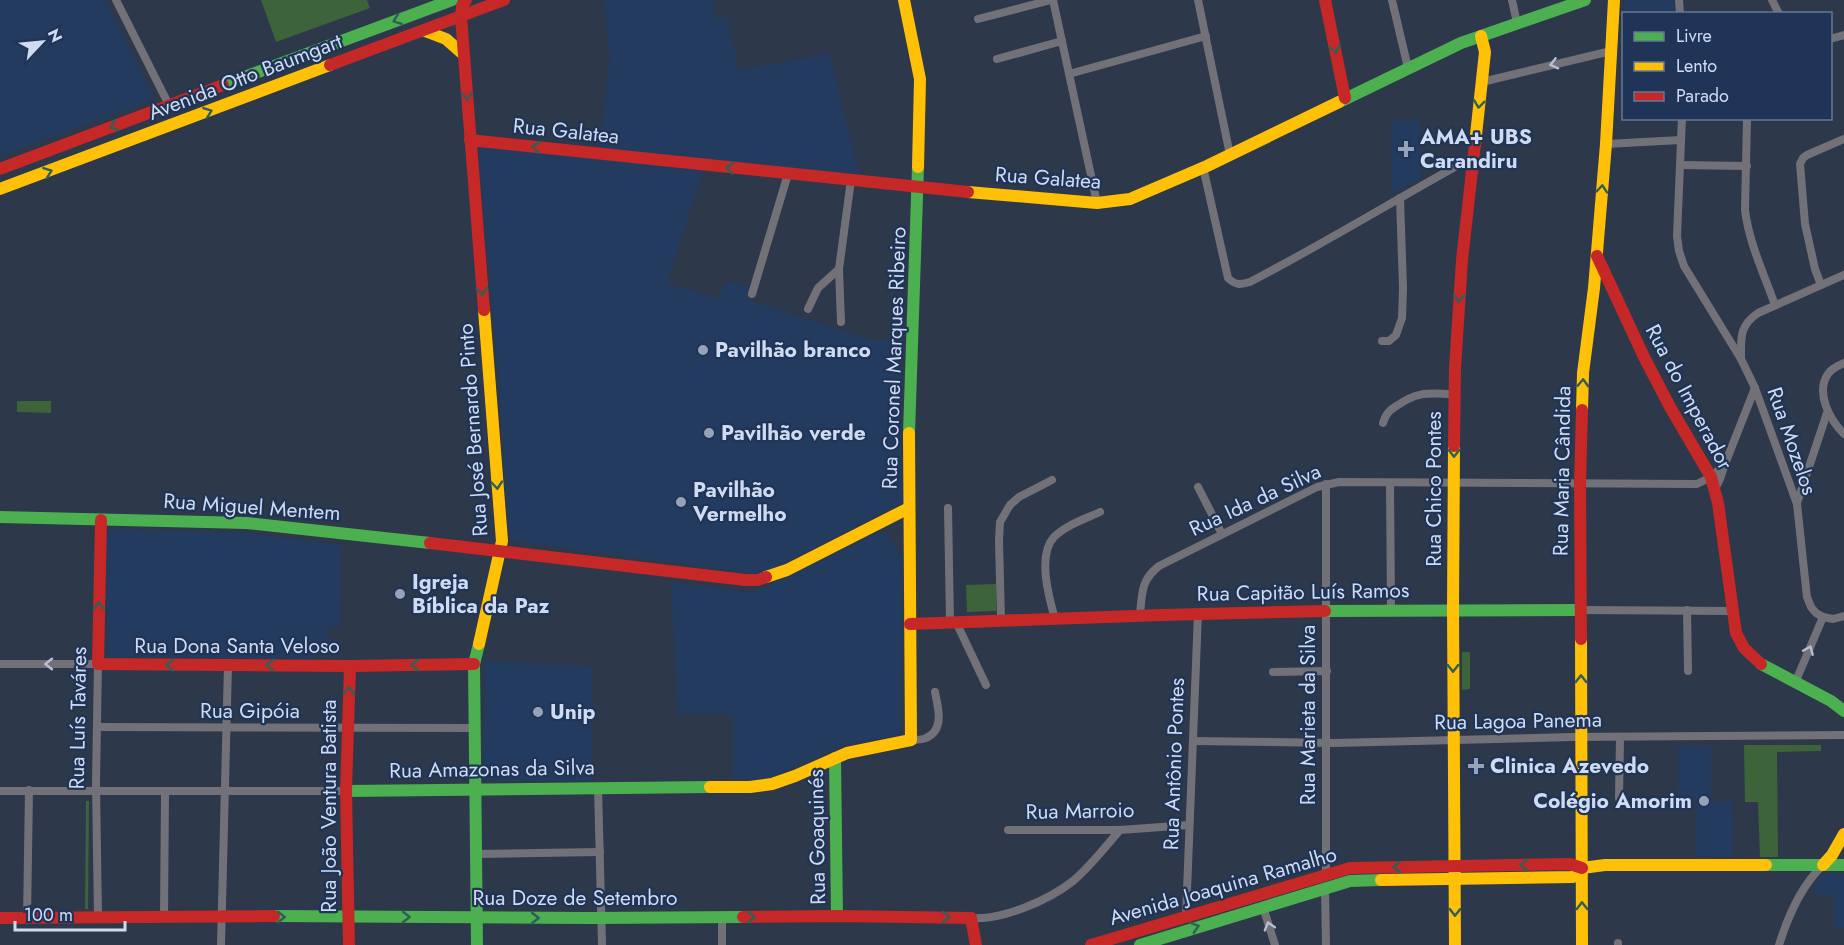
<svg xmlns="http://www.w3.org/2000/svg" width="1844" height="945" viewBox="0 0 1844 945" font-family="Jost,sans-serif">
<style>
.built{fill:#243b60}
.green{fill:#3c6339}
.lines{fill:none;stroke-linecap:round;stroke-linejoin:round}
.street{stroke:#737178;stroke-width:8}
.fast{stroke:#4caf50;stroke-width:12}
.slow{stroke:#ffc107;stroke-width:12}
.jam{stroke:#c62828;stroke-width:12}
.oneway{stroke:#2f5f55}
.oneway2{stroke:#b7c0d3}
.poi-dot{fill:#96a2b7;stroke:#203457;stroke-width:2}
.labels{text-anchor:middle;dominant-baseline:central;stroke-width:4.5;stroke-linejoin:round;paint-order:stroke}
.street-label{font-size:21px;fill:#cedbf1;stroke:#203457}
.poi-label{font-size:21px;font-weight:bold;fill:#cedbf1;stroke:#203457;text-anchor:start}
</style>
<rect width="100%" height="100%" fill="#2d384a"/>
<g class="built">
<path d="M 0,0 L 105,0 L 155,99 L 0,156 Z"/>
<path d="M 604,0 L 713,0 L 716,19 L 727,18 L 739,71 L 829,53 L 859,175 L 706,161 L 668,279 L 671,285 L 719,298 L 726,281 L 751,287 L 747,300 L 871,340 L 901,340 L 900,393 L 903,502 L 767,572 L 756,574 L 513,541 L 509,534 L 497,361 L 477,137 L 598,151 L 610,60 Z"/>
<path d="M 1624,0 L 1674,0 L 1675,13 L 1624,14 L 1623,57 L 1621,57 Z"/>
<path d="M 1420,119 L 1421,178 L 1392,193 L 1391,120 Z"/>
<path d="M 111,529 L 246,533 L 341,545 L 340,627 L 328,627 L 328,646 L 321,646 L 314,659 L 107,657 L 106,532 Z"/>
<path d="M 884,529 L 901,557 L 901,708 L 900,735 L 846,744 L 767,779 L 733,780 L 733,714 L 678,714 L 671,582 L 754,593 Z"/>
<path d="M 485,661 L 592,666 L 592,781 L 486,781 L 482,779 L 481,770 L 484,770 Z"/>
<path d="M 1678,746 L 1711,746 L 1711,802 L 1732,802 L 1733,857 L 1696,856 L 1697,801 L 1679,801 Z"/>
<path d="M 1822,874 L 1844,874 L 1844,928 L 1834,928 L 1834,895 L 1811,894 Z"/>
</g>
<g class="green">
<path d="M 261,0 L 367,0 L 370,8 L 276,42 Z"/>
<path d="M 17,401 L 51,401 L 51,413 L 17,412 Z"/>
<path d="M 996,584 L 996,611 L 967,612 L 966,585 Z"/>
<path d="M 1462,652 L 1470,652 L 1470,689 L 1462,690 Z"/>
<path d="M 1744,745 L 1821,745 L 1821,751 L 1777,752 L 1778,857 L 1760,857 L 1758,802 L 1745,802 Z"/>
<path d="M 86,801 L 89,801 L 88,909 L 85,909 Z"/>
</g>
<g class="lines">
<g class="street">
<path d="M 116,0 L 169,105"/>
<path d="M 1053,0 L 1097,203"/>
<path d="M 1198,0 L 1230,155"/>
<path d="M 1392,0 L 1408,68"/>
<path d="M 1512,0 L 1517,23"/>
<path d="M 1679,0 L 1680,14"/>
<path d="M 1772,0 L 1779,14"/>
<path d="M 978,19 L 1051,0"/>
<path d="M 1830,39 L 1844,35"/>
<path d="M 997,59 L 1062,41"/>
<path d="M 1069,74 L 1206,36"/>
<path d="M 1482,82 L 1611,51"/>
<path d="M 1682,118 L 1677,236 L 1679,251 L 1684,266 L 1741,359 L 1755,388 L 1797,504 L 1805,579 L 1807,597 L 1811,607 L 1816,613 L 1823,617 L 1833,619 L 1844,616"/>
<path d="M 1747,118 L 1745,210 C 1749,243 1764,274 1775,305"/>
<path d="M 1606,144 L 1681,140"/>
<path d="M 1680,165 L 1747,166"/>
<path d="M 1203,167 L 1228,278 C 1235,285 1240,285 1250,282 C 1325,243 1398,198 1473,157"/>
<path d="M 839,269 L 841,322"/>
<path d="M 1821,285 L 1815,269 L 1805,224 L 1800,164 L 1803,158 L 1807,155 L 1844,139"/>
<path d="M 752,294 L 788,174"/>
<path d="M 808,309 L 818,288 L 839,269 L 851,180"/>
<path d="M 1382,341 L 1389,341 L 1396,335 L 1402,318 L 1403,288 L 1400,198"/>
<path d="M 1741,359 C 1741,338 1739,326 1758,313 L 1844,275"/>
<path d="M 1844,363 C 1838,366 1832,368 1828,374 C 1815,393 1830,420 1844,434"/>
<path d="M 1383,423 C 1386,413 1390,410 1398,405 C 1420,390 1430,394 1454,394"/>
<path d="M 1390,483 L 1391,611"/>
<path d="M 1326,484 L 1326,874"/>
<path d="M 1198,487 L 1222,534"/>
<path d="M 1715,489 L 1720,479 L 1725,464 L 1755,388"/>
<path d="M 1797,503 L 1827,413"/>
<path d="M 948,508 L 950,622"/>
<path d="M 1580,610 L 1733,611"/>
<path d="M 1687,610 L 1688,671"/>
<path d="M 1140,615 C 1142,593 1141,580 1159,566 L 1317,487 L 1339,482 L 1697,484 L 1711,477 L 1725,464"/>
<path d="M 1055,619 C 1049,598 1037,555 1054,537 C 1066,525 1085,519 1100,512"/>
<path d="M 1001,621 L 999,540 L 1000,522 L 1010,505 L 1019,497 L 1052,480"/>
<path d="M 956,622 L 986,685"/>
<path d="M 0,664 L 98,664 L 96,783 L 98,917"/>
<path d="M 1273,672 L 1327,671"/>
<path d="M 1795,683 L 1823,617"/>
<path d="M 97,727 L 475,728"/>
<path d="M 911,740 C 915,740 922,740 926,738 C 945,730 938,707 935,692"/>
<path d="M 1193,741 L 1335,743 L 1573,737 L 1844,735"/>
<path d="M 598,787 L 602,945"/>
<path d="M 0,791 L 346,791"/>
<path d="M 1619,798 L 1620,738"/>
<path d="M 1008,830 L 1120,830 L 1189,825"/>
<path d="M 476,854 L 600,852"/>
<path d="M 1325,888 L 1326,945"/>
<path d="M 1263,907 L 1275,945"/>
<path d="M 1186,916 L 1198,613"/>
<path d="M 164,917 L 165,792"/>
<path d="M 27,918 L 29,790"/>
<path d="M 722,918 L 722,945"/>
<path d="M 971,918 C 1001,921 1049,900 1073,881 C 1090,867 1105,847 1120,830"/>
<path d="M 1618,943 L 1618,945"/>
<path d="M 221,945 L 228,665"/>
<path d="M 1779,945 C 1788,916 1801,886 1823,865"/>
</g>
<g class="fast">
<path d="M 223,85 L 452,0"/>
<path d="M 1339,102 L 1461,43 L 1585,0"/>
<path d="M 909,433 L 918,167"/>
<path d="M 0,517 L 247,523 L 430,543"/>
<path d="M 1325,611 L 1580,610"/>
<path d="M 1761,664 L 1831,701 L 1844,711"/>
<path d="M 835,758 L 837,916"/>
<path d="M 346,791 L 710,787"/>
<path d="M 1766,865 L 1844,865"/>
<path d="M 274,916 L 590,918 L 743,917"/>
<path d="M 477,945 L 474,664 L 479,644"/>
<path d="M 1140,945 L 1350,881 L 1381,880"/>
</g>
<g class="slow">
<path d="M 904,0 L 920,79 L 918,167"/>
<path d="M 425,31 L 446,39 L 463,54"/>
<path d="M 1475,144 L 1485,52 L 1481,36"/>
<path d="M 0,189 L 330,65"/>
<path d="M 968,192 L 1097,203 L 1130,199 L 1207,166 L 1339,102"/>
<path d="M 1582,410 L 1583,373 L 1594,288 L 1606,144 L 1614,0"/>
<path d="M 1454,446 L 1453,609 L 1455,945"/>
<path d="M 766,577 L 787,570 L 909,508"/>
<path d="M 1581,639 L 1582,945"/>
<path d="M 479,644 L 502,541 L 484,310"/>
<path d="M 710,787 L 750,787 L 772,784 L 795,776 L 847,753 L 911,740 L 909,433"/>
<path d="M 1823,865 L 1832,855 L 1844,834"/>
<path d="M 1381,880 L 1573,877 L 1582,868 L 1605,865 L 1766,865"/>
</g>
<g class="jam">
<path d="M 466,0 L 462,6 L 461,17 L 484,310"/>
<path d="M 1325,0 L 1345,98"/>
<path d="M 330,65 L 504,0"/>
<path d="M 470,140 L 968,192"/>
<path d="M 0,169 L 223,85"/>
<path d="M 1597,256 L 1644,357 L 1670,407 L 1711,477 L 1718,503 L 1736,633 L 1744,648 L 1761,664"/>
<path d="M 1454,446 L 1455,368 L 1462,260 L 1475,144"/>
<path d="M 101,520 L 98,664 L 350,666 L 474,664"/>
<path d="M 430,543 L 745,580 L 758,580 L 766,577"/>
<path d="M 910,624 L 1161,615 L 1325,611"/>
<path d="M 1581,639 L 1580,484 L 1582,410"/>
<path d="M 743,917 L 839,916 L 971,918 L 976,945"/>
<path d="M 0,918 L 274,916"/>
<path d="M 349,945 L 346,791 L 350,666"/>
<path d="M 1091,945 L 1350,868 L 1570,864 L 1582,868"/>
</g>
</g>
<defs><path id="oneway-chevron" d="M-2-3.5L2.5 0L-2 3.5" fill="none" stroke-width="1.6" stroke-linecap="round" stroke-linejoin="round" transform="scale(1.5)"/></defs>
<g class="oneway">
<use href="#oneway-chevron" transform="translate(397 20) rotate(160)"/>
<use href="#oneway-chevron" transform="translate(1335 49) rotate(78)"/>
<use href="#oneway-chevron" transform="translate(467 96) rotate(86)"/>
<use href="#oneway-chevron" transform="translate(1479 104) rotate(97)"/>
<use href="#oneway-chevron" transform="translate(208 112) rotate(-20)"/>
<use href="#oneway-chevron" transform="translate(114 126) rotate(159)"/>
<use href="#oneway-chevron" transform="translate(536 147) rotate(-174)"/>
<use href="#oneway-chevron" transform="translate(730 168) rotate(-174)"/>
<use href="#oneway-chevron" transform="translate(48 172) rotate(-20)"/>
<use href="#oneway-chevron" transform="translate(1602 189) rotate(-85)"/>
<use href="#oneway-chevron" transform="translate(482 291) rotate(85)"/>
<use href="#oneway-chevron" transform="translate(1459 298) rotate(94)"/>
<use href="#oneway-chevron" transform="translate(1583 383) rotate(-88)"/>
<use href="#oneway-chevron" transform="translate(1454 453) rotate(90)"/>
<use href="#oneway-chevron" transform="translate(497 485) rotate(85)"/>
<use href="#oneway-chevron" transform="translate(99 606) rotate(-89)"/>
<use href="#oneway-chevron" transform="translate(170 665) rotate(-180)"/>
<use href="#oneway-chevron" transform="translate(270 665) rotate(-179)"/>
<use href="#oneway-chevron" transform="translate(415 665) rotate(179)"/>
<use href="#oneway-chevron" transform="translate(1453 668) rotate(90)"/>
<use href="#oneway-chevron" transform="translate(1581 679) rotate(-90)"/>
<use href="#oneway-chevron" transform="translate(349 691) rotate(-88)"/>
<use href="#oneway-chevron" transform="translate(1524 865) rotate(179)"/>
<use href="#oneway-chevron" transform="translate(1397 867) rotate(179)"/>
<use href="#oneway-chevron" transform="translate(1582 906) rotate(-90)"/>
<use href="#oneway-chevron" transform="translate(1455 912) rotate(90)"/>
<use href="#oneway-chevron" transform="translate(281 917)"/>
<use href="#oneway-chevron" transform="translate(406 917) rotate(1)"/>
<use href="#oneway-chevron" transform="translate(751 917) rotate(-1)"/>
<use href="#oneway-chevron" transform="translate(946 917) rotate(1)"/>
<use href="#oneway-chevron" transform="translate(535 918)"/>
<use href="#oneway-chevron" transform="translate(1195 927) rotate(-17)"/>
</g>
<g class="oneway2">
<use href="#oneway-chevron" transform="translate(1554 64) rotate(166)"/>
<use href="#oneway-chevron" transform="translate(1809 650) rotate(-67)"/>
<use href="#oneway-chevron" transform="translate(49 664) rotate(180)"/>
<use href="#oneway-chevron" transform="translate(1269 926) rotate(-107)"/>
</g>
<g class="poi-dot">
<path d="M1403 140h6v6h6v6h-6v6h-6v-6h-6v-6h6z"/>
<circle cx="703" cy="350" r="6"/>
<circle cx="709" cy="433" r="6"/>
<circle cx="681" cy="502" r="6"/>
<circle cx="400" cy="594" r="6"/>
<circle cx="538" cy="712" r="6"/>
<path d="M1473 757h6v6h6v6h-6v6h-6v-6h-6v-6h6z"/>
<circle cx="1704" cy="801" r="6"/>
</g>
<g class="labels">
<g class="street-label">
<text transform="translate(245 77) rotate(-21)">Avenida Otto Baumgart</text>
<text transform="translate(566 131) rotate(6)">Rua Galatea</text>
<text transform="translate(1048 178) rotate(4)">Rua Galatea</text>
<text transform="translate(894 358) rotate(-88)">Rua Coronel Marques Ribeiro</text>
<text transform="translate(1689 397) rotate(62)">Rua do Imperador</text>
<text transform="translate(473 430) rotate(-94)">Rua José Bernardo Pinto</text>
<text transform="translate(1792 441) rotate(71)">Rua Mozelos</text>
<text transform="translate(1562 471) rotate(-89)">Rua Maria Cândida</text>
<text transform="translate(1434 489) rotate(-90)">Rua Chico Pontes</text>
<text transform="translate(1255 500) rotate(-25)">Rua Ida da Silva</text>
<text transform="translate(252 507) rotate(4)">Rua Miguel Mentem</text>
<text transform="translate(1303 592) rotate(-1)">Rua Capitão Luís Ramos</text>
<text x="237" y="646">Rua Dona Santa Veloso</text>
<text x="250" y="711">Rua Gipóia</text>
<text transform="translate(1308 715) rotate(-90)">Rua Marieta da Silva</text>
<text transform="translate(78 718) rotate(-89)">Rua Luís Taváres</text>
<text transform="translate(1518 721) rotate(-1)">Rua Lagoa Panema</text>
<text transform="translate(1174 764) rotate(-88)">Rua Antônio Pontes</text>
<text transform="translate(492 769) rotate(-1)">Rua Amazonas da Silva</text>
<text transform="translate(329 806) rotate(-90)">Rua João Ventura Batista</text>
<text transform="translate(1080 811) rotate(-1)">Rua Marroio</text>
<text transform="translate(817 837) rotate(-91)">Rua Goaquinés</text>
<text transform="translate(1223 886) rotate(-16)">Avenida Joaquina Ramalho</text>
<text x="575" y="898">Rua Doze de Setembro</text>
</g>
<g class="poi-label">
<text x="1420" y="137">AMA+ UBS<tspan x="1420" dy="24">Carandiru</tspan></text>
<text x="715" y="350">Pavilhão branco</text>
<text x="721" y="433">Pavilhão verde</text>
<text x="693" y="490">Pavilhão<tspan x="693" dy="24">Vermelho</tspan></text>
<text x="412" y="582">Igreja<tspan x="412" dy="24">Bíblica da Paz</tspan></text>
<text x="550" y="712">Unip</text>
<text x="1490" y="766">Clinica Azevedo</text>
<text x="1692" y="801" text-anchor="end">Colégio Amorim</text>
</g>
</g>
<rect x="1622" y="12" width="210" height="108" fill="#203457" stroke="#667795" stroke-width="1.5"/>
<rect x="1634" y="32" width="30" height="9" fill="#4caf50" stroke="#667795" stroke-width="1.5"/>
<text x="1676" y="42" font-size="18" fill="#cedbf1">Livre</text>
<rect x="1634" y="62" width="30" height="9" fill="#ffc107" stroke="#667795" stroke-width="1.5"/>
<text x="1676" y="72" font-size="18" fill="#cedbf1">Lento</text>
<rect x="1634" y="92" width="30" height="9" fill="#c62828" stroke="#667795" stroke-width="1.5"/>
<text x="1676" y="102" font-size="18" fill="#cedbf1">Parado</text>
<g transform="translate(42 42) rotate(64)" stroke="#203457" stroke-width="4.5" paint-order="stroke">
<path d="M0-4.5L10 22L0 15L-10 22Z" fill="#cedbf1"/>
<text y="-9" font-size="16" font-weight="bold" text-anchor="middle" fill="#cedbf1">N</text>
</g>
<path d="M15 921v9h110v-9" fill="none" stroke="#cedbf1" stroke-width="3"/>
<text x="24" y="921" font-size="18" fill="#cedbf1" stroke="#203457" stroke-width="4.5" paint-order="stroke">100 m</text>
</svg>
